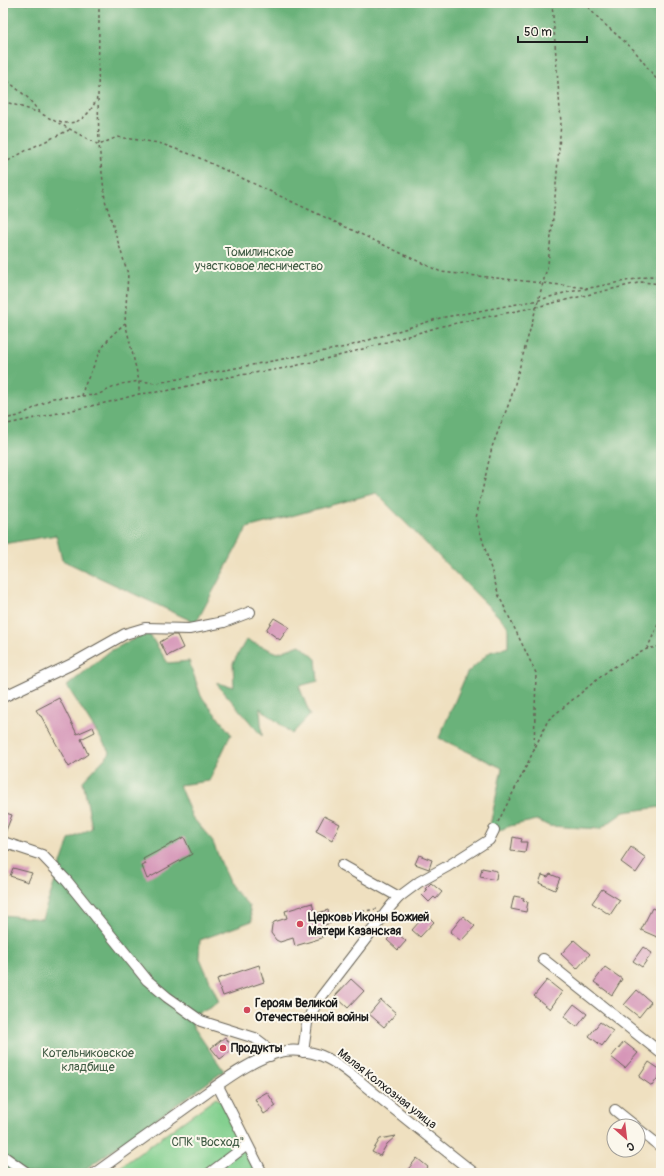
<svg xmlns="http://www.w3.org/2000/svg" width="664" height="1176" viewBox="0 0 664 1176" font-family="Pangolin,sans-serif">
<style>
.green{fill:#83d08f;stroke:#507656}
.forest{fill:#6ab27a;stroke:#43674b}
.building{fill:#d696b8}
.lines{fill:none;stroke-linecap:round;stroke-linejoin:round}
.minor-casing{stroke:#666155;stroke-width:12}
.path{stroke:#666155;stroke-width:1.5;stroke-dasharray:3 3;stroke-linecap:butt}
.minor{stroke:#fff;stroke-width:10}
.poi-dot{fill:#d1495b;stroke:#fbf7ec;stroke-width:1.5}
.labels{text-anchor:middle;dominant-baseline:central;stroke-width:4;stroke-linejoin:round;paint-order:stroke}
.park-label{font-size:12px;fill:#405b44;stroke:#fbf7ec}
.poi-label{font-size:12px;font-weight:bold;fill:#1c1c1c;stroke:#fbf7ec;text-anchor:start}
.street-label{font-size:12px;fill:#1c1c1c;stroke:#fbf7ec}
</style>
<rect width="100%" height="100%" fill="#fbf7ec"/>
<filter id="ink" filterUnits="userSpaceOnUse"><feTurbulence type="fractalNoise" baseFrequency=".025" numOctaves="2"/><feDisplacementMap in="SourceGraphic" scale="8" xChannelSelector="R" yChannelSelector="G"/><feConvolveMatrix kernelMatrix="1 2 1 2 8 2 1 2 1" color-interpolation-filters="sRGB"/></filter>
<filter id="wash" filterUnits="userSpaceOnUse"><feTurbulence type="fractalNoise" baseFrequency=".012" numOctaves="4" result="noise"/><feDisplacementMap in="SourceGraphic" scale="16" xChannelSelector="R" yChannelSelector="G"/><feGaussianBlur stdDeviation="0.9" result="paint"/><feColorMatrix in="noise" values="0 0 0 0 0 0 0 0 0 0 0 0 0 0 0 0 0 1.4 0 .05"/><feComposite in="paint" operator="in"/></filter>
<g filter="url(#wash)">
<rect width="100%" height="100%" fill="#efe0c0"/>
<path class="green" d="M 216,1098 L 223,1102 L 259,1173 L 112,1173 Z"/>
<g class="forest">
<path d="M 3,3 L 661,3 L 661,807 L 624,812 L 600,829 L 549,826 L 537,820 L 510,826 L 488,835 L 502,768 L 439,738 L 467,673 L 490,652 L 508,647 L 508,626 L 376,493 L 247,528 L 196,623 L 62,560 L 56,535 L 3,544 Z"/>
<path d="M 148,632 L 168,663 L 189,661 L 201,696 L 231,734 L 209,781 L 179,785 L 192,817 L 212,840 L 230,885 L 249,906 L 252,921 L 200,940 L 199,956 L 219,1002 L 196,1014 L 192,1025 L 224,1071 L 80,1173 L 3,1173 L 3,915 L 42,919 L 69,840 L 92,828 L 83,781 L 110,753 L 67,686 L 110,651 Z"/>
<path d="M 246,640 L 278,653 L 300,645 L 316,659 L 318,681 L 299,686 L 310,715 L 292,734 L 260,708 L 262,736 L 216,683 L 234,687 L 233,663 Z"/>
</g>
<g id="blocks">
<g class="building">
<path d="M 274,618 L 289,627 L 280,640 L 266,630 Z"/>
<path d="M 172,635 L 177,635 L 183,648 L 167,656 L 160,642 Z"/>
<path d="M 59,698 L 77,734 L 93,727 L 95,732 L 81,739 L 88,754 L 69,767 L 41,716 L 40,716 L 36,710 Z"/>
<path d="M 3,812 L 12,815 L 4,836 L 3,836 Z"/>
<path d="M 324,816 L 340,824 L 332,840 L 316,831 Z"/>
<path d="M 184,837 L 192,854 L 147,879 L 142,866 L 146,864 L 143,859 Z"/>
<path d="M 513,837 L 522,839 L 521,842 L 527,842 L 525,853 L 511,851 Z"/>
<path d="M 631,847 L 646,858 L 636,873 L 621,862 Z"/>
<path d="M 419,855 L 432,860 L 429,869 L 415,864 Z"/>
<path d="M 13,868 L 32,873 L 28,882 L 10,876 Z"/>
<path d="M 482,868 L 497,871 L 496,880 L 480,877 Z"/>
<path d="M 550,874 L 560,878 L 555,890 L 539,883 L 542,875 L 548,877 Z"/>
<path d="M 431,883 L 442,892 L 436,899 L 434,897 L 429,902 L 422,895 L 427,890 L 425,889 Z"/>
<path d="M 602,889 L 620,900 L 610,915 L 592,903 Z"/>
<path d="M 514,896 L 524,898 L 523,901 L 528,902 L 526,912 L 511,909 Z"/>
<path d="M 312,903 L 315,914 L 328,910 L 331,923 L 319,927 L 322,938 L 295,946 L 293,938 L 280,942 L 276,940 L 271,933 L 272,925 L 274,922 L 287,918 L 285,911 Z"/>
<path d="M 652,908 L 661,912 L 661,929 L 657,937 L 641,930 Z"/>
<path d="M 426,914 L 434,922 L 420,937 L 412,930 Z"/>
<path d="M 463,916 L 475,926 L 461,941 L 450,932 Z"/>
<path d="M 395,931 L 406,941 L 398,950 L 387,940 Z"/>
<path d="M 574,940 L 590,954 L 577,969 L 561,954 Z"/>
<path d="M 643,947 L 652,953 L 642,967 L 633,961 Z"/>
<path d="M 259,965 L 264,982 L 223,996 L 217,979 Z"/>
<path d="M 605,967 L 622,979 L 612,995 L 594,982 Z"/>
<path d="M 351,979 L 364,991 L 348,1008 L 335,996 Z"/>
<path d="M 547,980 L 562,992 L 550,1009 L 534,996 Z"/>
<path d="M 637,990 L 651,1002 L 639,1017 L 624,1005 Z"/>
<path d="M 381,1000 L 396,1013 L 384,1027 L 369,1014 Z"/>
<path d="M 574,1004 L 587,1014 L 577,1027 L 564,1017 Z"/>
<path d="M 600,1022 L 613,1031 L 602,1046 L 589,1036 Z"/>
<path d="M 225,1037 L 234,1049 L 220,1059 L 211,1048 Z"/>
<path d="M 624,1042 L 638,1053 L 625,1068 L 611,1057 Z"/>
<path d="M 649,1062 L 661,1070 L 661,1073 L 652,1086 L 639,1077 Z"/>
<path d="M 267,1092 L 276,1106 L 264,1114 L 255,1099 Z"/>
<path d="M 396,1136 L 387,1144 L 380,1156 L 372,1152 L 380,1139 Z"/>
<path d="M 417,1158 L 428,1167 L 423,1173 L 405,1173 Z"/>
</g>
</g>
</g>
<g filter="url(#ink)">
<use href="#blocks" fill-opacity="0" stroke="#666155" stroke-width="1"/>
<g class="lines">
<g class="minor-casing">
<g id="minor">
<path d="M 3,697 L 70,665 L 125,634 L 145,628 L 189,629 L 224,622 L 250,612"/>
<path d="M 3,842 L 42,855 L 67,881 L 147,980 L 167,997 L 201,1021 L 210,1024 L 255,1038 L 263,1044 L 270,1056"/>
<path d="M 342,865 L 399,897"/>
<path d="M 543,959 L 661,1053"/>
<path d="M 303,1052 L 307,1023 L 312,1011 L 321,997 L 391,906 L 399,897 L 419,882 L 448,866 L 489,840 L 494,830"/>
<path d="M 218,1086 L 262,1173"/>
<path d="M 615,1110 L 635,1126"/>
<path d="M 638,1129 L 661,1147"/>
<path d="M 3,1156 L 27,1173"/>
<path d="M 95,1173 C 127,1150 159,1127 191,1104 C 217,1086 249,1060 280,1052 C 293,1049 310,1051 322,1056 C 343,1065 361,1083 379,1097 C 410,1122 442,1148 474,1173"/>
<path d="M 210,1173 L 247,1145"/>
</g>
</g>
<g class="path">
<path d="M 99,3 L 99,24 L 98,97 L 99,145 L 105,200 L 128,274 L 125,322 L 139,381 L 139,394"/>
<path d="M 584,3 L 601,21 L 634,50 L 661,85"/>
<path d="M 3,77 L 28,98 L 40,113"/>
<path d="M 3,101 L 40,113 L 99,145 L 117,137 L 159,143 L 193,155 L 441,272 L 588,288"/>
<path d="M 59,121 C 62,122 65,123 68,123 C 83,123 92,110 97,98"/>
<path d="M 3,164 L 27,150 L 69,130"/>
<path d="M 82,396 L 84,387 L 101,350 L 110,337 L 125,323"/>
<path d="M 3,419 L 19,416 L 53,398 L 97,395 L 121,384 L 139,381 L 157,383 L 346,347 L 440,318 L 539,300 L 564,293 L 651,276 L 661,277"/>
<path d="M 3,425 L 114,401 L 139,394 L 166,391 L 228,377 L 286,368 L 342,355 L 442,326 L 536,307 L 642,282 L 661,284"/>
<path d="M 647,649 L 661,618"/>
<path d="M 534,751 L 536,673 L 499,596 L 476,518 L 492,447 L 511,398 L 543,283 L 548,264 L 554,209 L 561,123 L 552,3"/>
<path d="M 498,822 L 525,769 L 548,720 L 610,669 L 647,649 L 661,646"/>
<path d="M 333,919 L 353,913 L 377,909"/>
</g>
<use href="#minor" class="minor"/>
</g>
</g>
<g class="poi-dot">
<circle cx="300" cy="924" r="4"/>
<circle cx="247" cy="1010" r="4"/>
<circle cx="223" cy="1048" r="4"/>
</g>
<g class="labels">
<g class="park-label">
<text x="259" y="252">Томилинское<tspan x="259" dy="14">участковое лесничество</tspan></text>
<text x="88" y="1053">Котельниковское<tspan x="88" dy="14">кладбище</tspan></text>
<text x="208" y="1142">СПК "Восход"</text>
</g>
<g class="poi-label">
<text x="308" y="917">Церковь Иконы Божией<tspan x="308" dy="14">Матери Казанская</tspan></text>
<text x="255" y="1003">Героям Великой<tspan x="255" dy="14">Отечественной войны</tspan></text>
<text x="231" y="1048">Продукты</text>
</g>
<g class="street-label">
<text transform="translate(387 1089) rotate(38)">Малая Колхозная улица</text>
</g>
</g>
<rect width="664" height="1176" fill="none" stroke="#fbf7ec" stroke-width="16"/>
<g transform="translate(626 1138) rotate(152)"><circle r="19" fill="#fbf7ec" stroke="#a29f99"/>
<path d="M0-3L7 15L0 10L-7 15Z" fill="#d1495b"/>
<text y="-6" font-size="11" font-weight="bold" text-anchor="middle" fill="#1c1c1c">С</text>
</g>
<path d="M518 36v6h69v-6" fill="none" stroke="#1c1c1c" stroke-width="2"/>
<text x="524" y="36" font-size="12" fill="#1c1c1c" stroke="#fbf7ec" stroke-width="3" paint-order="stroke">50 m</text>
</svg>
